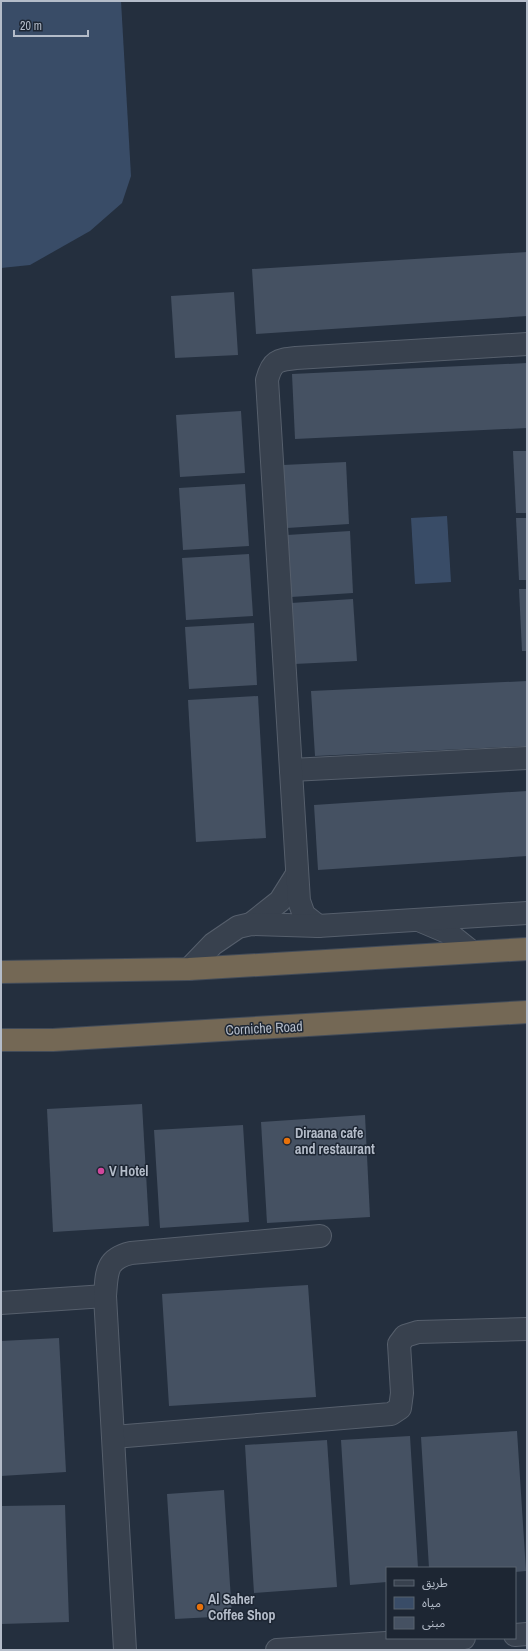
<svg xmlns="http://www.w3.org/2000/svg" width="528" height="1651" viewBox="0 0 528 1651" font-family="'Archivo Narrow','Noto Sans Arabic',sans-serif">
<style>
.water{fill:#394c67}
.building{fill:#455162}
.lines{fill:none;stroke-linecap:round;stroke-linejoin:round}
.minor-casing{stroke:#565f6c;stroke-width:24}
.highway-casing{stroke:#434c59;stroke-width:24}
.minor{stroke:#38414e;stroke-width:22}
.highway{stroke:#746855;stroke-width:22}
.food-dot{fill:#e8710a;stroke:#1d2633;stroke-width:1.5}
.hotel-dot{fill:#d1479c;stroke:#1d2633;stroke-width:1.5}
.labels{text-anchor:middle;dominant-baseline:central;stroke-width:3;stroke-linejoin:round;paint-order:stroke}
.street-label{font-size:14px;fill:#b4bcc9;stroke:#1d2633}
.poi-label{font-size:14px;font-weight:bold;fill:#b4bcc9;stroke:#1d2633;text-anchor:start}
</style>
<rect width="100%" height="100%" fill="#242f3e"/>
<g class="water">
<path d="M 1,1 L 121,1 L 131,176 L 122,203 L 90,231 L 30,265 L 1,268 Z"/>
<path d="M 447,516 L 451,582 L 415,584 L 411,518 Z"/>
</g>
<g class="building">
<path d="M 527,252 L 527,316 L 256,334 L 252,269 Z"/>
<path d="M 234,292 L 238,355 L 175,358 L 171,296 Z"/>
<path d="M 527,363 L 527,428 L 295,439 L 292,374 Z"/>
<path d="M 241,411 L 245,473 L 180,477 L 176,415 Z"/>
<path d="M 513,451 L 527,451 L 527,513 L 516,513 Z"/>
<path d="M 346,462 L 349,524 L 287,528 L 283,465 Z"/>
<path d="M 245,484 L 249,546 L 183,550 L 179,488 Z"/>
<path d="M 516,518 L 527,518 L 527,580 L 519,580 Z"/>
<path d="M 350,531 L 353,593 L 291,597 L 287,535 Z"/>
<path d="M 249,554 L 253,616 L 186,620 L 182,558 Z"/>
<path d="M 519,589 L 527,589 L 527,651 L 522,651 Z"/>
<path d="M 353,599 L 357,661 L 294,664 L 291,603 Z"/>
<path d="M 254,623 L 257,685 L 189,689 L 185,627 Z"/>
<path d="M 527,681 L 527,746 L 315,756 L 311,691 Z"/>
<path d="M 258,696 L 266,838 L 196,842 L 188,700 Z"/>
<path d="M 527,791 L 527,856 L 318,870 L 314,805 Z"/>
<path d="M 142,1104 L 149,1226 L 53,1232 L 47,1109 Z"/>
<path d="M 365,1115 L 370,1217 L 267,1223 L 261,1122 Z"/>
<path d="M 243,1125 L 249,1222 L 160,1228 L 154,1130 Z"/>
<path d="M 308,1285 L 316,1397 L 169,1406 L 162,1294 Z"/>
<path d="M 59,1338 L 66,1472 L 1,1476 L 1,1341 Z"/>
<path d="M 517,1431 L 526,1571 L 515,1572 L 515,1568 L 429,1568 L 421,1437 Z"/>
<path d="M 410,1436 L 418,1568 L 387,1568 L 387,1582 L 350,1585 L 341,1440 Z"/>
<path d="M 327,1440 L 337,1587 L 254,1593 L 245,1445 Z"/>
<path d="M 224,1490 L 232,1616 L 175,1619 L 167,1494 Z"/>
<path d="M 65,1505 L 69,1622 L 1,1624 L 1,1506 Z"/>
</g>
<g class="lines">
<g class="minor-casing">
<g id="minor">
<path d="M 291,770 L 527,758"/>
<path d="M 421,921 L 447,932 L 472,952"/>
<path d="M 251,924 L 280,901 L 297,874"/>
<path d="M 318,926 L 304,915 L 299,901 L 267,380 C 272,361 277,360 296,358 L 527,344"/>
<path d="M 189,969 L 213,944 L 238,927 L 251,924 L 318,926 L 527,913"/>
<path d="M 1,1303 L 105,1296"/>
<path d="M 114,1437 L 391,1414 L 400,1408 L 402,1393 L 399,1344 L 405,1336 L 418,1332 L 527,1329"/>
<path d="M 515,1635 L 527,1634"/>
<path d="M 125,1650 L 105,1296 C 107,1273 105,1259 131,1253 L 320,1236"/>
<path d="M 277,1650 L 464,1638"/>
</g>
</g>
<g class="highway-casing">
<g id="highway">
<path d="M 1,972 L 189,969 L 527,949"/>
<path d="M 1,1040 L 53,1040 L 527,1012"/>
</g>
</g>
<use href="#minor" class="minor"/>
<use href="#highway" class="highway"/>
</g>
<g class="food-dot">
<circle cx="287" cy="1141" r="4"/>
<circle cx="200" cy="1607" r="4"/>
</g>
<circle class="hotel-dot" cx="101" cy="1171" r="4"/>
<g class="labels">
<g class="street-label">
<text transform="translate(264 1028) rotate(-3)">Corniche Road</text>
</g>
<g class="poi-label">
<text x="295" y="1133">Diraana cafe<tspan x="295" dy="16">and restaurant</tspan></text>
<text x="109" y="1171">V Hotel</text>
<text x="208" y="1599">Al Saher<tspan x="208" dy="16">Coffee Shop</tspan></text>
</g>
</g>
<rect width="528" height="1651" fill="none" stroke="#b4bcc9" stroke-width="4"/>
<rect x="386" y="1567" width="130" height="72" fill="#1d2633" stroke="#59626f"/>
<rect x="394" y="1580" width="20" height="6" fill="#38414e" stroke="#59626f"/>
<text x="422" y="1587" font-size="12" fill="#b4bcc9">طريق</text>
<rect x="394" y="1597" width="20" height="12" fill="#394c67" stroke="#59626f"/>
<text x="422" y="1607" font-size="12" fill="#b4bcc9">مياه</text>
<rect x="394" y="1617" width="20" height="12" fill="#455162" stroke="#59626f"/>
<text x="422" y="1627" font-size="12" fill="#b4bcc9">مبنى</text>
<path d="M14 30v6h74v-6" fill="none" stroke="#b4bcc9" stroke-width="2"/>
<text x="20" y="30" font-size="12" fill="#b4bcc9" stroke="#1d2633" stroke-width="3" paint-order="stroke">20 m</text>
</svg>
